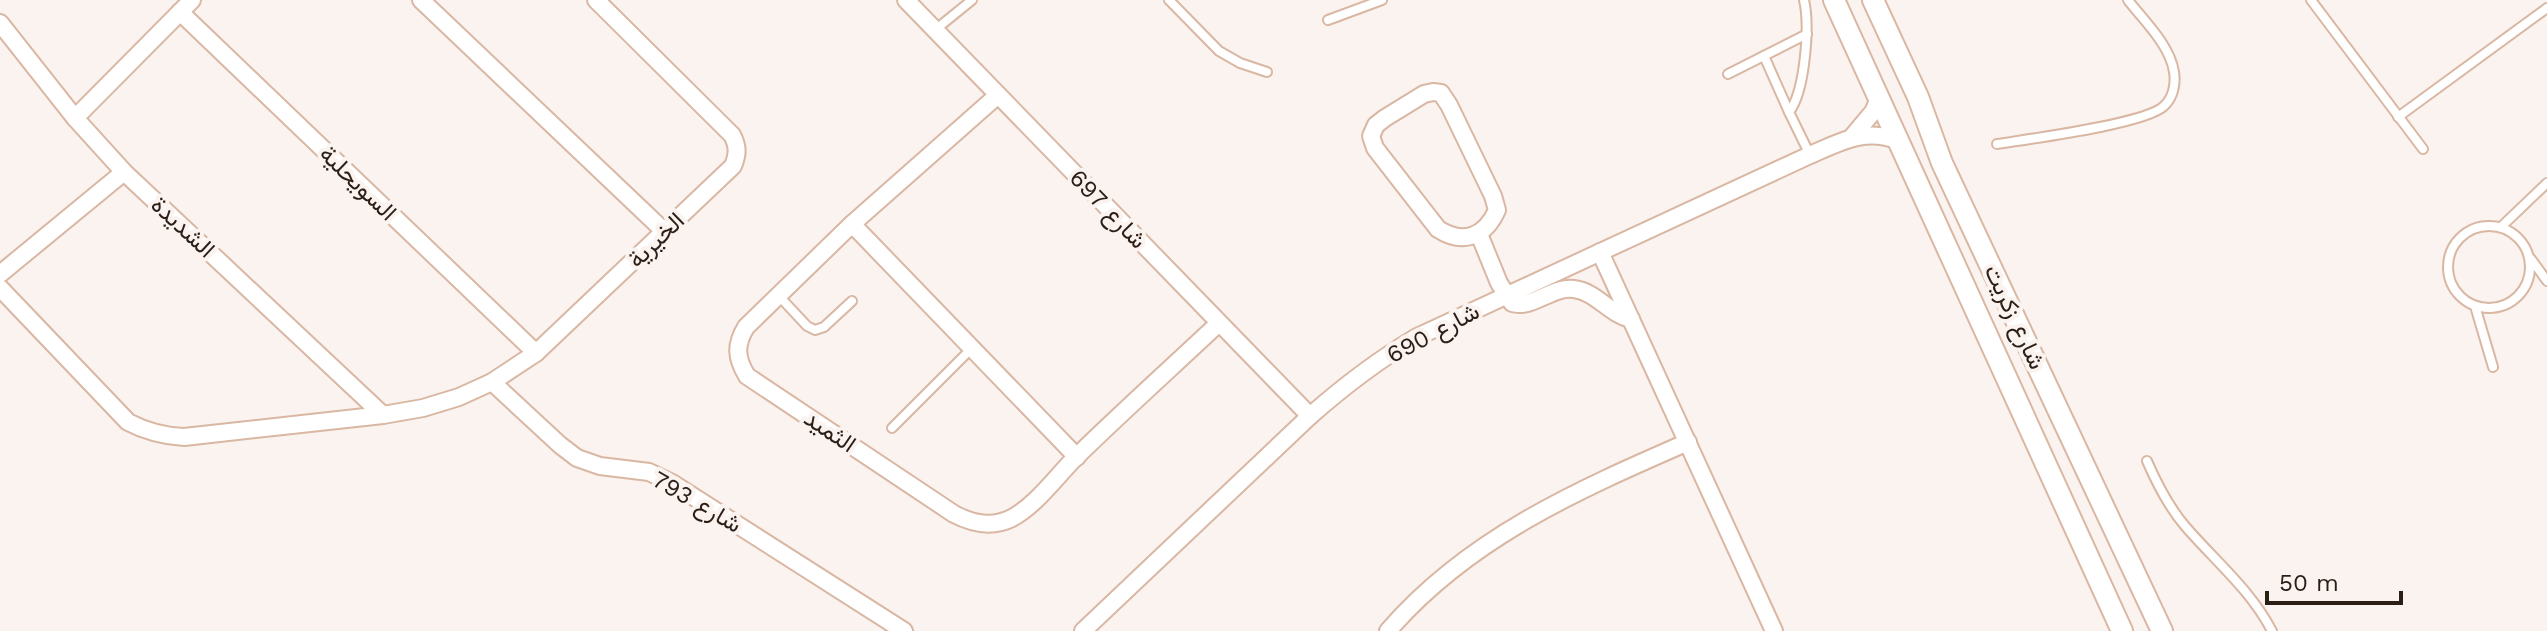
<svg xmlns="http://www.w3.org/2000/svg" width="2547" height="631" viewBox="0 0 2547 631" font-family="'Work Sans',Vazirmatn,sans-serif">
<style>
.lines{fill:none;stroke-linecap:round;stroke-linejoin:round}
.service-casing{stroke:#d9b7a3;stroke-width:12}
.minor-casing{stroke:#d9b7a3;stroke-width:20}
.tertiary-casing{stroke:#d9b7a3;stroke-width:24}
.service{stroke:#fff;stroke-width:8}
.minor{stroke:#fff;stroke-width:16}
.tertiary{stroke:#fff;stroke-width:20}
.labels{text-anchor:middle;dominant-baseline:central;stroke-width:8;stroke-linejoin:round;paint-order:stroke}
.street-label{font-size:24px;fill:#2b1e17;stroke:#faf3ef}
</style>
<rect width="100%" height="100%" fill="#faf3ef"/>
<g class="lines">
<g class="service-casing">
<g id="service">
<path d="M 1169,0 L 1219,51 L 1240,63 L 1267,72"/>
<path d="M 1804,0 C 1810,26 1805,92 1789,112 L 1810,155"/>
<path d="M 2311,0 L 2423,149"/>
<path d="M 1328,20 L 1382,0"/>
<path d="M 935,30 L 972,0"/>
<path d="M 1764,56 L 1789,112"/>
<path d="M 1728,74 L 1807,34"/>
<path d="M 2398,117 L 2547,8"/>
<path d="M 1997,144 C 2028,139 2146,124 2164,106 C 2173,98 2176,84 2174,72 C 2170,45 2144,21 2128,0"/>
<circle cx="2489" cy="267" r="41"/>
<path d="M 2501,227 L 2547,183"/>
<path d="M 2531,259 L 2547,281"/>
<path d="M 779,296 L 807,326 L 815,330 L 824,327 L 852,301"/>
<path d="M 2475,306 L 2493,367"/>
<path d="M 892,428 L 972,348"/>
<path d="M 2147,461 C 2157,484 2168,506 2185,526 C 2215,561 2250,589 2272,631"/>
</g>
</g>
<g class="minor-casing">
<g id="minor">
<path d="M 421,0 L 665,232"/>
<path d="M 906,0 L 1310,416"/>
<path d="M 180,12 L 536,353"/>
<path d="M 0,23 L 75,118 L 124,172 L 383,415"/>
<path d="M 1433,92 L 1441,93 L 1449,105 L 1493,196 L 1497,210 C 1485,237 1463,245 1438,229 L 1375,148 L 1371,136 L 1376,125 L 1385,118 L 1424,94 Z"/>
<path d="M 998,95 L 852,224 L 746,327 C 735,345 736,358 747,376 L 954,514 C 973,524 992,528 1012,518 C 1036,505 1056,477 1075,458 C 1122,412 1171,368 1219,323"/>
<path d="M 75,118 L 192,0"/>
<path d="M 1852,137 L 1873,112 L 1880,97"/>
<path d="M 852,224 L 1077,457"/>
<path d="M 1479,234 L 1499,283 L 1512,303 C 1533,309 1552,286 1574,289 C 1597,292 1609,314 1631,319"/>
<path d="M 1600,252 L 1774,631"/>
<path d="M 0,274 L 124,172"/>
<path d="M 0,288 L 128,422 C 147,432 163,436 184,437 L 383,415 L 423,408 L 459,397 L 492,382 L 536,353 L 733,166 C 738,154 738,146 732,135 L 596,0"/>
<path d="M 492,382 L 560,445 L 577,458 L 600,466 L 649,472 L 672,483 L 904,631"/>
<path d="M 1083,631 L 1310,416 C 1344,386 1378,360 1417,337 L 1810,155 C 1840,142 1866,127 1899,141"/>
<path d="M 1388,631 C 1468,538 1578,490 1688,442"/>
</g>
</g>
<g class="tertiary-casing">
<g id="tertiary">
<path d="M 1834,0 L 2122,631"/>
<path d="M 1873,0 L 1918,97 L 1942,163 L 2162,631"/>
</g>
</g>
<use href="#service" class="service"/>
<use href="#minor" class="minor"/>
<use href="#tertiary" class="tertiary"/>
</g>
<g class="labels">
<g class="street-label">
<text transform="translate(358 183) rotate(44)">السويحلية</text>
<text transform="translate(1108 209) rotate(46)">شارع 697</text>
<text transform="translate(183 227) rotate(43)">الشديدة</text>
<text transform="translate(656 240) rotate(-44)">الخيرية</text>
<text transform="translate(2015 317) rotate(65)">شارع زكريت</text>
<text transform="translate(1433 333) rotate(-28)">شارع 690</text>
<text transform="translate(830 431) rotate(34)">الثميد</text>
<text transform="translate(697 502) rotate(30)">شارع 793</text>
</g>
</g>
<path d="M2267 591v12h134v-12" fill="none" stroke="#2b1e17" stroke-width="4"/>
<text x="2279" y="591" font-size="24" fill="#2b1e17" stroke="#faf3ef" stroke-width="6" paint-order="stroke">50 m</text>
</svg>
